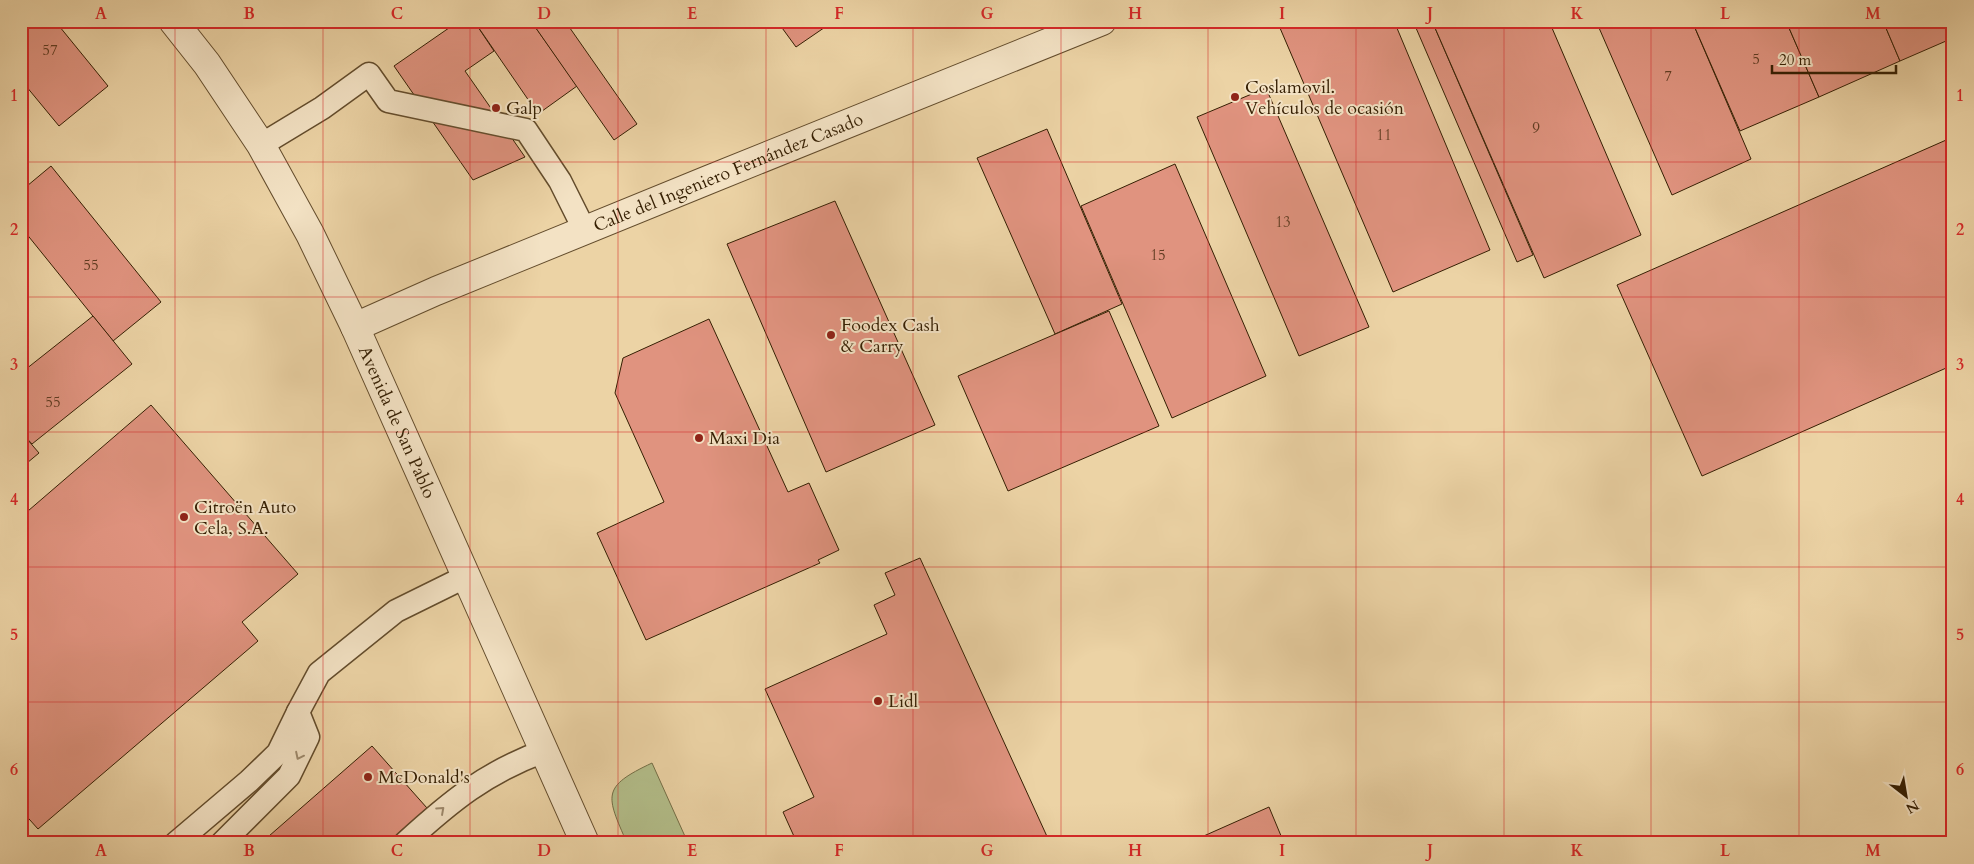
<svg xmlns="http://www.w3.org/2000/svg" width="1974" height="864" viewBox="0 0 1974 864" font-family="Cardo,serif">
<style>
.green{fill:#b3be8a;stroke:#746e46}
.building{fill:#e0937f;stroke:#351f03}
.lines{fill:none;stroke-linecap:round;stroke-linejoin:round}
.lane-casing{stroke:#634c2c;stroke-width:25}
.street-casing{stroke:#634c2c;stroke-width:30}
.lane{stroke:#f3e2c4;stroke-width:22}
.street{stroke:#f3e2c4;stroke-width:28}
.oneway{stroke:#9e8a6d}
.grid{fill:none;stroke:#d62828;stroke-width:1;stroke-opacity:0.55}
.poi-dot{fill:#8f2418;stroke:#f3e2c4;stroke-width:2}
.labels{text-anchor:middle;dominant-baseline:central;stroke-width:4;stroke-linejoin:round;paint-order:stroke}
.number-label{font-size:15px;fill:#603c22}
.poi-label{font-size:18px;fill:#351f03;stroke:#f3e2c4;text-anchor:start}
.street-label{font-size:18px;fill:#351f03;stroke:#f3e2c4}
.neatline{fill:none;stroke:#d62828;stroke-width:2}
.grid-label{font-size:16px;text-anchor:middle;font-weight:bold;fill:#d62828}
</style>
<rect width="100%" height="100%" fill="#ecd3a5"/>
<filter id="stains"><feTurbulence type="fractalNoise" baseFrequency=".004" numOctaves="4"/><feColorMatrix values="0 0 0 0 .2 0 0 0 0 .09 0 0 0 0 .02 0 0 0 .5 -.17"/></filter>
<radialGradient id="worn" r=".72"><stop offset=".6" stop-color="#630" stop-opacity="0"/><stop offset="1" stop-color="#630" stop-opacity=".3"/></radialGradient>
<path class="green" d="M 652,763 L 688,843 L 627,843 C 606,795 601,787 652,763 Z"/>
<g class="building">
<path d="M 21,21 L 55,21 L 108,86 L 59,126 L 21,80 Z"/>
<path d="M 459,21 L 474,21 L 494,51 L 465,71 L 525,157 L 473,180 L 394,66 Z"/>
<path d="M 474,21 L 531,21 L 577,86 L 538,114 Z"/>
<path d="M 531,21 L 565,21 L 637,124 L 614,140 Z"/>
<path d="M 777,21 L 834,21 L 796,47 Z"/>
<path d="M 1277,21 L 1394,21 L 1490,250 L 1393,292 Z"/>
<path d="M 1413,21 L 1432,21 L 1533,255 L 1517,262 Z"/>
<path d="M 1432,21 L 1549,21 L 1641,235 L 1544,278 Z"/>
<path d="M 1596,21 L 1692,21 L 1751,159 L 1672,195 Z"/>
<path d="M 1692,21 L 1786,21 L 1819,97 L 1740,131 Z"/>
<path d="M 1786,21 L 1883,21 L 1900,61 L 1819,97 Z"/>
<path d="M 1883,21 L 1953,21 L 1953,38 L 1900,61 Z"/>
<path d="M 1266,88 L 1369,327 L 1299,356 L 1197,117 Z"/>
<path d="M 1047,129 L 1122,304 L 1055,334 L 977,158 Z"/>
<path d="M 1953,137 L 1953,365 L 1702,476 L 1617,285 Z"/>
<path d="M 1175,164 L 1266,376 L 1172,418 L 1081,206 Z"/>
<path d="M 51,166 L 161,302 L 113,341 L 21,227 L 21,191 Z"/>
<path d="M 835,201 L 935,425 L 826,472 L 727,244 Z"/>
<path d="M 1109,311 L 1159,426 L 1008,491 L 958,376 Z"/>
<path d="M 93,316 L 132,364 L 32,444 L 21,432 L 21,373 Z"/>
<path d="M 709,319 L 788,492 L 809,483 L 839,550 L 818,560 L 820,563 L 646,640 L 597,533 L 664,502 L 615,393 L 623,358 Z"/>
<path d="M 151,405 L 298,574 L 242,622 L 258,641 L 38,829 L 21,810 L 21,517 Z"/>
<path d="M 21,432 L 39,453 L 21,468 Z"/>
<path d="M 920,558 L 1050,843 L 797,843 L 783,812 L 814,797 L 765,689 L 887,634 L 874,605 L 895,595 L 885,573 Z"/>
<path d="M 372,746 L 427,808 L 387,843 L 261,843 Z"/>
<path d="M 1269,807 L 1284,843 L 1188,843 Z"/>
<path d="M 459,836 L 466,843 L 451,843 Z"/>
</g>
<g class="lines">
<g class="lane-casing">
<g id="lane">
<path d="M 261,145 L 322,108 L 369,74 L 388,101 L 526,130 L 560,181 L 585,231"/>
<path d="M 176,843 L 249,781 L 278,753 L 298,712 L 319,673 L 396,611 L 467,576"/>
<path d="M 222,843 L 289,776 L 308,737 L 298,712"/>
<path d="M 405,843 C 451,801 485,773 544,751"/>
</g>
</g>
<g class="street-casing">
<g id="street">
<path id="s1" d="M 173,21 L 207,64 L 261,145 L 310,234 L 355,327 L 585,843"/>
<path id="s2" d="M 355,327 L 436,291 L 708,180 L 1102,21"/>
</g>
</g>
<use href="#lane" class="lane"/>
<use href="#street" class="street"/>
</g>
<defs><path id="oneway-chevron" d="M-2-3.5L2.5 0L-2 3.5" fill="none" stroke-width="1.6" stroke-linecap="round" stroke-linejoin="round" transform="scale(1.25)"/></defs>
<g class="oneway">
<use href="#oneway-chevron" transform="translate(299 756) rotate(116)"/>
<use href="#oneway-chevron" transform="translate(441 810) rotate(-42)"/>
</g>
<path class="grid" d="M 175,21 L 175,843M 323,21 L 323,843M 470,21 L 470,843M 618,21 L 618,843M 766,21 L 766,843M 913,21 L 913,843M 1061,21 L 1061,843M 1208,21 L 1208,843M 1356,21 L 1356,843M 1504,21 L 1504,843M 1651,21 L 1651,843M 1799,21 L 1799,843M 21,162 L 1953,162M 21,297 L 1953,297M 21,432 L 1953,432M 21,567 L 1953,567M 21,702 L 1953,702"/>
<g class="poi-dot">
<circle cx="1235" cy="97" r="5"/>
<circle cx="496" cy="108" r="5"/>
<circle cx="831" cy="335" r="5"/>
<circle cx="699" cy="438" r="5"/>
<circle cx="184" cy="517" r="5"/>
<circle cx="878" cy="701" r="5"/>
<circle cx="368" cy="777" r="5"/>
</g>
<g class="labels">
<g class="number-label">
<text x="50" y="50">57</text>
<text x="1756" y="59">5</text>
<text x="1668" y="76">7</text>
<text x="1536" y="128">9</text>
<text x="1384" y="135">11</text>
<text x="1283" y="222">13</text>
<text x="1158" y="255">15</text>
<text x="91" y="265">55</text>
<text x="53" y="402">55</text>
</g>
<g class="poi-label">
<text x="1245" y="87">Coslamovil.<tspan x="1245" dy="21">Vehículos de ocasión</tspan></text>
<text x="506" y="108">Galp</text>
<text x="841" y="325">Foodex Cash<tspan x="841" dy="21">&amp; Carry</tspan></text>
<text x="709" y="438">Maxi Dia</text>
<text x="194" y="507">Citroën Auto<tspan x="194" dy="21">Cela, S.A.</tspan></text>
<text x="888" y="701">Lidl</text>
<text x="378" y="777">McDonald's</text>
</g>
<g class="street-label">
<text stroke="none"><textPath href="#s2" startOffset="404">Calle del Ingeniero Fernández Casado</textPath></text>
<text stroke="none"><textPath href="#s1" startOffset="461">Avenida de San Pablo</textPath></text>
</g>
</g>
<rect width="1974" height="864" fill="none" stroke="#ecd3a5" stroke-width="55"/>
<g transform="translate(1906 796) rotate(149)" stroke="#f3e2c4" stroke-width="4" paint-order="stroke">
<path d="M0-4L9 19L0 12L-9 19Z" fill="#351f03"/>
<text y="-8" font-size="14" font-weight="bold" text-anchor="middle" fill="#351f03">N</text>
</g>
<path d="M1772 65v8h124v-8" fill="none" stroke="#351f03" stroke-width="2.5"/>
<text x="1779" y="65" font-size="15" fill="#351f03" stroke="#f3e2c4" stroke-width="4" paint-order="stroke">20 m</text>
<rect x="28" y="28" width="1918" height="808" class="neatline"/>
<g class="grid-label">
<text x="101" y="19">A</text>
<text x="249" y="19">B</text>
<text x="397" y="19">C</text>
<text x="544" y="19">D</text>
<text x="692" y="19">E</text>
<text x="839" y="19">F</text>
<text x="987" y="19">G</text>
<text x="1135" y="19">H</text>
<text x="1282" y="19">I</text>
<text x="1430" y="19">J</text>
<text x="1577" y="19">K</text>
<text x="1725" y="19">L</text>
<text x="1873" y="19">M</text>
<text x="14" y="101">1</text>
<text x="1960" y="101">1</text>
<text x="14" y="235">2</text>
<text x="1960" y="235">2</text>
<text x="14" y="370">3</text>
<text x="1960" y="370">3</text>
<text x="14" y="505">4</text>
<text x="1960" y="505">4</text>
<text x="14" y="640">5</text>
<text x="1960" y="640">5</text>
<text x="14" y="775">6</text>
<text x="1960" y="775">6</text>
<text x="101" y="856">A</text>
<text x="249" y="856">B</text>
<text x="397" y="856">C</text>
<text x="544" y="856">D</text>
<text x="692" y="856">E</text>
<text x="839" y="856">F</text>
<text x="987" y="856">G</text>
<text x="1135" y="856">H</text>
<text x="1282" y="856">I</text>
<text x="1430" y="856">J</text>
<text x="1577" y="856">K</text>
<text x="1725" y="856">L</text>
<text x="1873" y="856">M</text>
</g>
<rect width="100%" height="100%" filter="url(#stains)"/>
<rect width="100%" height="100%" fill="url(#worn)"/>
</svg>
